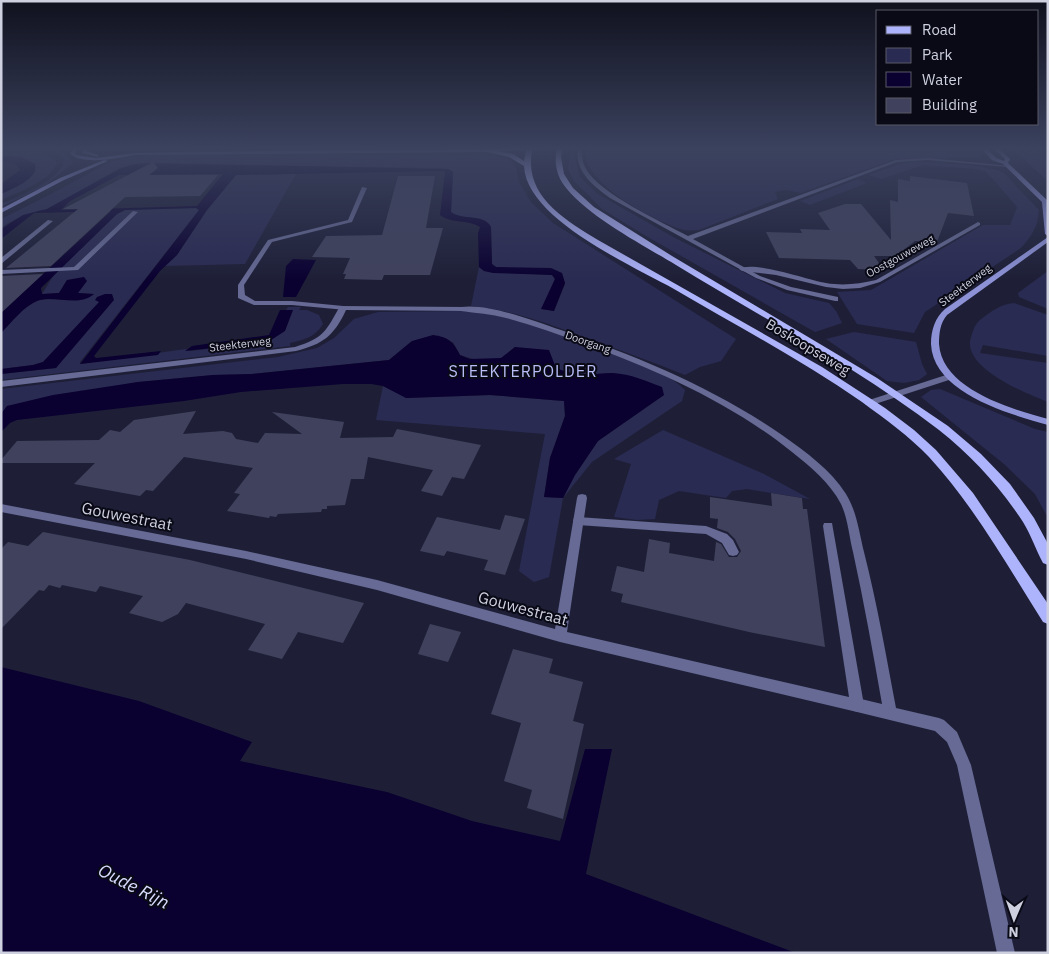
<svg xmlns="http://www.w3.org/2000/svg" width="1049" height="954" viewBox="0 0 1049 954" font-family="'IBM Plex Sans',sans-serif">
<style>
.green{fill:#2a2b52}
.water{fill:#0a0131;fill-rule:evenodd}
.building{fill:#40425d}
.lines{fill:none;stroke-linecap:round;stroke-linejoin:round}
.lane{fill:#666a94;fill-rule:evenodd}
.street{fill:#666a94;fill-rule:evenodd}
.secondary{fill:#8d92d7;fill-rule:evenodd}
.primary{fill:#aeb4fb;fill-rule:evenodd}
.labels{text-anchor:middle;dominant-baseline:central;stroke-width:4;stroke-linejoin:round;paint-order:stroke}
.far-street-label{font-size:11px;fill:#ced0e0;stroke:#090a15}
.street-label{font-size:14px;fill:#ced0e0;stroke:#090a15}
.quarter-label{font-size:16px;letter-spacing:1px;fill:#b8bdf6;stroke:#090a15}
.near-street-label{font-size:16px;fill:#ced0e0;stroke:#090a15}
.near-water-label{font-size:18px;font-style:italic;fill:#d9dcff;stroke:#090a15}
</style>
<rect width="100%" height="100%" fill="#1e1f37"/>
<g class="green">
<path d="M 571,147 L 574,147 L 573,151 L 580,177 L 598,194 L 675,238 L 785,293 L 829,303 L 836,311 L 842,323 L 815,332 L 646,236 L 602,209 L 574,181 L 568,169 Z"/>
<path d="M 586,147 L 977,147 L 983,152 L 980,157 L 895,159 L 801,193 L 786,190 L 775,192 L 778,199 L 699,230 C 694,230 689,231 684,230 C 657,223 577,181 586,147 Z"/>
<path d="M 1010,147 L 1033,147 L 1048,159 L 1048,181 Z"/>
<path d="M 51,149 L 65,151 L 67,157 L 73,161 L 72,164 L 46,185 L 1,207 L 1,204 C 17,197 64,179 64,159 Z"/>
<path d="M 1,152 L 43,152 L 54,158 L 57,163 C 49,182 19,192 1,200 L 1,194 L 31,177 L 35,172 L 35,164 L 21,157 L 1,156 Z"/>
<path d="M 161,155 L 494,155 L 509,159 L 516,167 L 519,182 L 531,202 L 553,223 L 736,339 L 721,361 L 700,367 L 685,375 C 655,363 623,351 592,340 C 553,325 513,310 471,306 L 479,267 L 484,271 L 552,275 L 555,279 L 542,309 L 554,311 L 565,284 L 562,273 L 496,267 L 492,264 L 491,227 C 484,213 463,221 451,212 L 453,172 L 442,168 L 135,164 L 121,168 L 47,209 C 30,212 15,218 1,228 L 1,219 L 49,195 L 110,162 L 129,157 Z"/>
<path d="M 917,162 L 970,165 L 996,170 L 1004,173 L 1039,210 C 1038,226 1032,236 1021,248 L 925,312 L 914,333 L 857,324 L 837,292 L 871,290 L 983,225 L 1010,225 L 1017,207 L 992,178 L 985,171 L 976,169 L 923,165 L 881,179 L 868,175 L 900,164 Z"/>
<path d="M 296,174 L 245,264 L 165,266 L 177,255 L 207,210 L 236,175 Z"/>
<path d="M 858,179 L 867,183 L 810,205 L 800,201 Z"/>
<path d="M 196,208 L 199,210 L 80,362 L 80,364 L 186,349 L 190,351 L 268,342 L 292,310 L 286,310 L 288,307 L 301,307 L 299,310 L 307,310 L 319,315 L 323,324 C 315,337 304,340 290,343 L 290,346 L 1,380 L 1,374 L 56,368 L 100,302 L 43,362 L 33,365 L 1,369 L 1,333 C 11,323 25,303 40,300 C 58,297 78,305 93,294 L 78,293 L 67,280 L 59,293 L 42,294 L 55,273 L 117,214 L 125,210 Z"/>
<path d="M 1048,271 L 1048,309 L 1019,297 L 1018,293 Z"/>
<path d="M 1014,303 L 1048,315 L 1048,356 L 983,345 L 980,353 L 1048,363 L 1048,402 C 1026,393 961,368 971,337 C 973,331 975,324 980,320 C 991,312 1000,304 1014,303 Z"/>
<path d="M 463,311 C 513,314 560,335 607,352 C 631,361 668,372 685,390 L 682,401 L 592,462 L 563,498 L 549,577 L 534,582 L 519,571 L 545,434 L 376,420 L 383,386 L 407,398 L 490,395 L 564,401 L 565,416 L 550,458 L 544,497 L 563,498 L 575,475 L 598,441 L 664,395 L 612,373 L 590,376 L 565,372 L 515,347 C 511,350 506,356 501,358 C 489,363 471,359 460,355 L 453,342 L 412,341 L 389,360 L 252,374 L 213,375 L 138,382 L 7,406 L 1,414 L 1,389 L 278,357 L 317,348 L 334,338 L 354,319 L 378,312 Z"/>
<path d="M 854,332 L 916,342 L 922,364 L 927,374 L 919,380 L 904,383 L 887,381 L 826,339 Z"/>
<path d="M 940,389 L 1035,429 L 1048,432 L 1048,518 L 1035,494 L 1004,464 L 921,397 L 931,390 Z"/>
<path d="M 663,430 L 764,474 L 810,499 L 747,489 L 732,491 L 726,498 L 679,491 L 659,500 L 655,519 L 637,520 L 614,517 L 631,464 L 614,459 Z"/>
</g>
<g class="water">
<path d="M 1,156 L 21,157 L 35,164 C 39,179 12,189 1,194 L 1,184 L 20,170 L 15,164 L 1,162 Z"/>
<path d="M 150,163 L 449,169 L 453,172 L 451,212 C 463,221 484,213 491,227 L 492,264 L 496,267 L 551,268 L 562,273 L 565,283 L 554,311 L 541,309 L 555,279 L 552,275 L 493,273 L 484,271 L 479,267 L 478,233 L 480,227 C 467,219 452,224 440,215 L 445,173 L 443,171 L 236,175 L 207,210 L 177,255 L 160,271 L 94,356 L 96,358 L 161,351 L 158,355 L 80,364 L 199,210 L 196,208 L 125,210 L 117,214 L 41,288 L 42,294 L 59,293 L 67,280 L 84,277 L 87,281 L 78,293 L 94,294 C 78,308 54,294 37,301 C 23,307 12,322 1,333 L 1,313 L 111,211 L 34,213 L 1,239 L 1,229 L 23,215 L 47,209 L 121,168 L 135,164 ZM 223,174 L 197,206 L 61,210 L 70,201 L 119,175 Z"/>
<path d="M 293,259 L 316,260 L 296,297 L 283,297 L 286,266 Z"/>
<path d="M 105,294 L 112,294 L 114,300 L 56,368 L 1,374 L 1,369 L 33,365 L 43,362 L 99,302 L 95,300 L 97,297 Z"/>
<path d="M 280,310 L 293,310 L 285,331 L 268,342 L 185,351 L 192,346 L 269,335 Z"/>
<path d="M 433,335 C 448,337 453,341 460,355 L 470,359 L 501,358 L 515,347 L 549,350 L 556,368 C 579,378 591,373 613,373 C 631,374 646,381 662,387 L 664,395 L 598,441 L 575,475 L 563,498 L 544,497 L 550,458 L 565,416 L 564,401 L 490,395 L 406,398 L 383,386 L 371,384 L 343,384 L 241,392 L 184,401 L 17,420 L 10,423 L 1,432 L 1,414 L 7,406 L 53,395 L 138,382 L 213,375 L 252,374 L 389,360 L 412,341 Z"/>
<path d="M 1,667 L 139,701 L 252,742 L 240,761 L 387,792 L 472,821 L 560,841 L 585,749 L 612,749 L 586,874 L 796,953 L 1,953 Z"/>
</g>
<g class="building">
<path d="M 153,162 L 158,168 L 149,175 L 218,175 L 200,196 L 125,197 L 51,266 L 6,268 L 78,209 L 63,209 Z"/>
<path d="M 398,176 L 435,176 L 426,228 L 443,228 L 430,275 L 384,275 L 382,280 L 344,279 L 346,274 L 343,274 L 350,258 L 312,257 L 326,236 L 382,235 Z"/>
<path d="M 910,176 L 967,183 L 974,216 L 948,213 L 937,242 L 915,241 L 901,252 L 905,257 L 894,256 L 891,259 L 891,256 L 874,256 L 884,270 L 858,269 L 850,260 L 779,258 L 766,232 L 802,233 L 800,229 L 830,230 L 818,213 L 845,204 L 861,204 L 891,240 L 890,200 L 898,202 L 898,179 L 910,181 Z"/>
<path d="M 43,274 L 1,313 L 1,276 Z"/>
<path d="M 196,411 L 183,434 L 223,431 L 232,433 L 236,439 L 258,443 L 265,433 L 302,434 L 272,412 L 344,422 L 340,438 L 393,437 L 397,429 L 481,445 L 464,479 L 452,477 L 442,496 L 421,491 L 433,470 L 368,457 L 364,479 L 351,479 L 345,505 L 327,506 L 327,509 L 322,509 L 321,512 L 278,514 L 276,517 L 270,516 L 269,518 L 227,511 L 240,494 L 234,493 L 253,468 L 184,457 L 153,491 L 146,490 L 140,496 L 74,484 L 95,463 L 1,463 L 1,460 L 17,441 L 99,440 L 110,430 L 120,432 L 134,420 Z"/>
<path d="M 771,493 L 802,498 L 803,509 L 807,509 L 825,647 L 749,632 L 621,602 L 623,594 L 611,591 L 617,566 L 644,572 L 649,539 L 670,543 L 669,553 L 714,561 L 716,542 L 721,544 L 729,557 L 737,557 L 741,551 L 735,539 L 728,532 L 717,528 L 718,519 L 710,518 L 710,497 L 772,506 Z"/>
<path d="M 505,515 L 525,519 L 505,575 L 484,570 L 488,560 L 447,551 L 444,556 L 420,551 L 437,517 L 500,530 Z"/>
<path d="M 43,532 L 190,560 L 364,603 L 343,643 L 298,632 L 282,659 L 248,650 L 265,624 L 186,603 L 178,614 L 162,622 L 129,613 L 143,596 L 100,586 L 96,592 L 62,585 L 60,588 L 49,585 L 44,591 L 39,590 L 1,629 L 1,549 L 8,542 L 28,546 Z"/>
<path d="M 430,624 L 461,632 L 448,662 L 418,654 Z"/>
<path d="M 513,649 L 553,659 L 549,673 L 583,682 L 573,721 L 584,724 L 563,819 L 527,808 L 532,790 L 504,781 L 521,723 L 491,714 Z"/>
</g>
<g class="lines">
<g class="lane">
<path d="M 362,187 L 367,188 L 352,222 L 272,242 L 244,285 L 245,295 L 255,301 L 292,301 L 343,306 L 347,308 L 346,310 L 292,305 L 254,305 L 238,298 L 238,285 L 268,240 L 348,220 Z"/>
<path d="M 133,211 L 138,212 L 78,270 L 1,274 L 1,270 L 74,267 Z"/>
<path d="M 48,220 L 53,221 L 1,264 L 1,258 Z"/>
<path d="M 978,222 L 980,223 L 980,225 L 880,282 L 860,288 L 843,289 L 826,287 L 776,275 L 742,271 L 739,269 C 753,260 808,280 826,283 C 843,286 859,284 876,280 Z"/>
<path d="M 461,307 C 489,303 534,321 561,330 C 639,357 714,388 782,435 C 806,452 831,470 846,494 C 857,512 859,532 864,552 C 877,603 886,655 896,708 L 939,718 L 944,720 L 957,732 L 971,765 L 1015,953 L 997,953 L 957,765 L 947,742 L 935,731 L 857,712 L 852,710 L 850,705 L 852,700 L 857,698 L 882,704 C 873,653 864,602 853,552 C 849,536 848,519 841,504 C 830,483 811,467 792,452 C 731,403 659,371 585,344 C 559,335 533,325 506,318 C 491,314 476,313 461,311 Z"/>
<path d="M 949,374 L 953,377 L 952,379 L 872,405 L 866,405 L 865,403 L 866,401 Z"/>
<path d="M 578,517 L 706,526 L 727,534 L 733,540 L 739,552 L 737,555 L 733,556 L 729,555 L 722,543 L 706,534 L 578,525 L 574,524 L 573,521 L 574,518 Z"/>
</g>
<g class="street">
<path d="M 1,147 L 75,148 L 77,149 L 75,150 L 1,148 Z"/>
<path d="M 578,147 L 582,147 C 581,155 582,162 586,169 C 600,194 662,222 688,236 L 896,160 L 928,158 L 1010,166 L 1008,167 L 928,160 L 897,162 L 693,239 L 760,276 L 791,287 L 838,297 L 838,301 L 835,301 L 787,290 L 756,278 L 610,198 C 592,185 574,171 578,147 Z"/>
<path d="M 340,306 L 464,307 L 468,309 L 464,311 L 346,310 C 334,336 323,344 296,351 L 1,387 L 1,381 L 295,347 C 324,338 326,331 340,306 Z"/>
<path d="M 582,494 L 586,495 L 587,498 L 567,632 L 849,697 L 823,526 L 824,523 L 832,523 L 864,705 L 862,710 L 857,712 L 560,642 L 377,590 L 246,559 L 1,512 L 1,504 L 246,551 L 377,580 L 555,629 L 577,498 L 578,495 Z"/>
</g>
<g class="secondary">
<path d="M 75,147 L 79,147 L 75,153 L 76,155 L 96,158 L 135,153 L 177,152 L 562,148 L 560,149 L 486,152 L 135,155 C 119,158 81,166 70,153 Z"/>
<path d="M 85,147 L 89,147 L 87,151 L 98,155 L 98,157 L 82,153 Z"/>
<path d="M 980,147 L 985,147 L 996,158 L 1004,161 L 1005,159 L 992,147 L 997,147 L 1010,159 L 1008,163 L 1048,201 L 1048,236 L 1045,234 L 1042,202 L 1003,164 L 992,160 Z"/>
<path d="M 104,160 L 108,161 L 64,180 L 1,213 L 1,209 L 60,178 Z"/>
<path d="M 1048,237 L 1048,242 L 947,315 C 940,323 939,334 939,344 C 942,389 1011,409 1048,419 L 1048,425 C 1009,414 933,393 931,344 C 931,330 935,318 945,309 Z"/>
</g>
<g class="primary">
<path d="M 527,147 L 533,147 C 521,194 564,219 598,240 L 822,367 L 885,408 L 914,430 L 936,450 L 973,493 L 1048,604 L 1048,624 L 1043,622 C 1007,565 974,506 929,457 C 909,436 885,419 862,402 C 802,360 737,326 674,289 C 633,266 526,219 524,166 L 509,157 L 483,151 L 486,149 L 513,154 L 524,161 Z"/>
<path d="M 557,147 L 563,147 L 561,157 L 564,174 L 573,188 L 594,207 L 672,256 L 877,378 L 948,426 L 981,454 L 1010,484 L 1034,518 L 1048,544 L 1048,565 L 1043,563 C 1036,550 1031,535 1023,522 C 1000,487 972,456 939,430 C 857,367 764,319 676,265 C 643,245 591,218 567,189 C 556,176 554,163 557,147 Z"/>
</g>
</g>
<linearGradient id="sky" x2="0" y2="1"><stop stop-color="#10111e"/><stop offset="0.53" stop-color="#3b425e"/><stop offset="1" stop-color="#3b425e" stop-opacity="0"/></linearGradient>
<rect width="1049" height="280" fill="url(#sky)"/>
<g class="labels">
<g class="far-street-label">
<text transform="translate(900 256) rotate(-29)">Oostgouweweg</text>
<text transform="translate(965 285) rotate(-37)">Steekterweg</text>
<text transform="translate(588 342) rotate(19)">Doorgang</text>
<text transform="translate(240 344) rotate(-7)">Steekterweg</text>
</g>
<g class="street-label">
<text transform="translate(808 347) rotate(31)">Boskoopseweg</text>
</g>
<g class="quarter-label">
<text x="523" y="371">STEEKTERPOLDER</text>
</g>
<g class="near-street-label">
<text transform="translate(127 516) rotate(11)">Gouwestraat</text>
<text transform="translate(523 608) rotate(15)">Gouwestraat</text>
</g>
<g class="near-water-label">
<text transform="translate(134 886) rotate(27)">Oude Rijn</text>
</g>
</g>
<rect width="1049" height="954" fill="none" stroke="#ced0e0" stroke-width="5"/>
<rect x="876" y="10" width="162" height="115" fill="#090a15" stroke="#585966"/>
<rect x="886" y="26" width="25" height="8" fill="#aeb4fb" stroke="#585966"/>
<text x="922" y="35" font-size="15" fill="#ced0e0">Road</text>
<rect x="886" y="48" width="25" height="15" fill="#2a2b52" stroke="#585966"/>
<text x="922" y="60" font-size="15" fill="#ced0e0">Park</text>
<rect x="886" y="72" width="25" height="15" fill="#0a0131" stroke="#585966"/>
<text x="922" y="85" font-size="15" fill="#ced0e0">Water</text>
<rect x="886" y="98" width="25" height="15" fill="#40425d" stroke="#585966"/>
<text x="922" y="110" font-size="15" fill="#ced0e0">Building</text>
<g transform="translate(1014 919) rotate(182)" stroke="#090a15" stroke-width="4" paint-order="stroke">
<path d="M0-4L9 19L0 12L-9 19Z" fill="#ced0e0"/>
<text y="-8" font-size="14" font-weight="bold" text-anchor="middle" fill="#ced0e0">N</text>
</g>
</svg>
